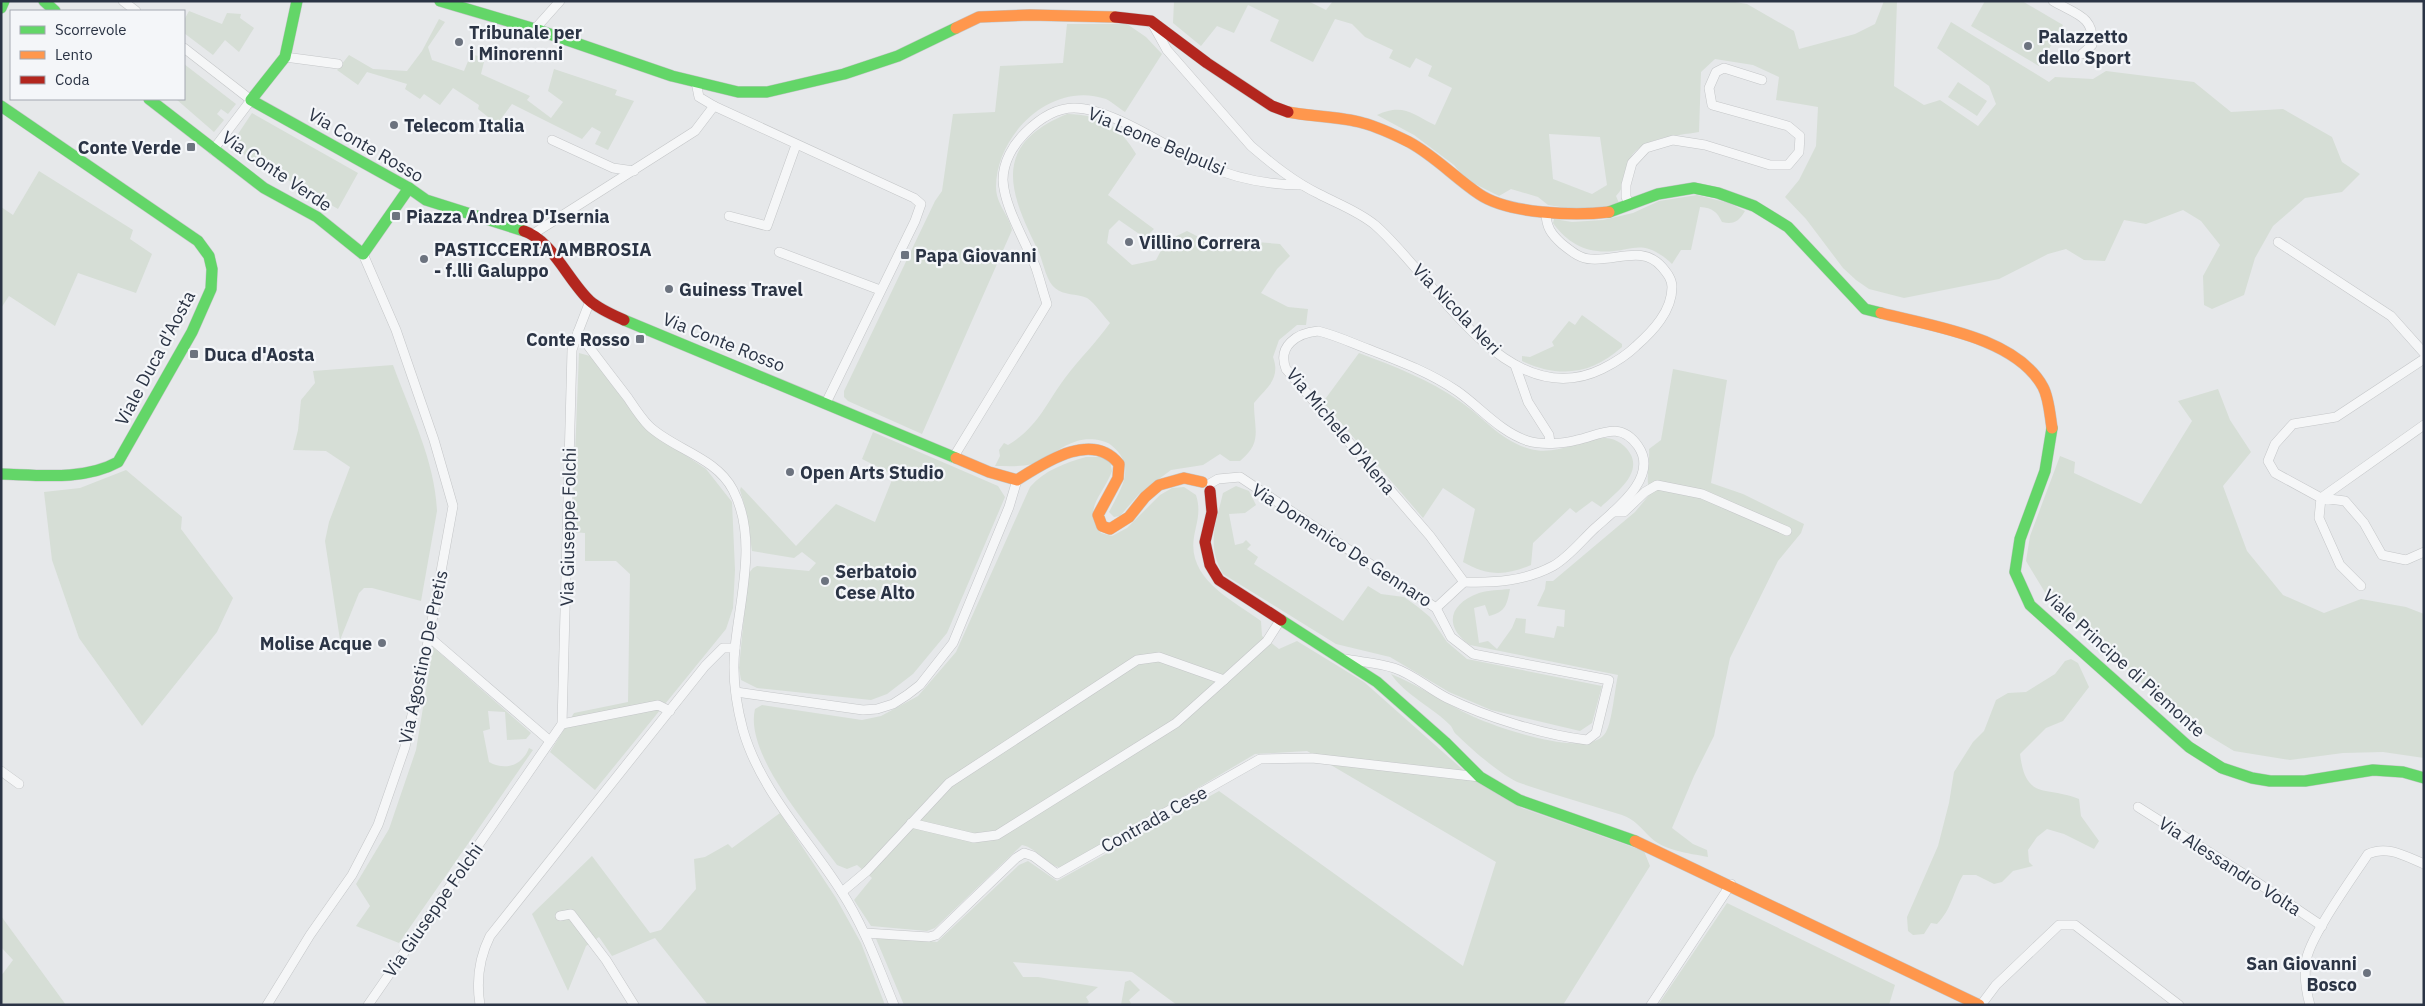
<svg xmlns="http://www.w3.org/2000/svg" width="2425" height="1006" viewBox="0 0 2425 1006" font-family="'IBM Plex Sans',sans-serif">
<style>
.green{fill:#d6ded6;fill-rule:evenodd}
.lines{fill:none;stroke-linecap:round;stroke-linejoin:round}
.street-casing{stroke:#c4c6c8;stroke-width:10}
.fast-casing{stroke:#c4c6c8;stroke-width:12}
.slow-casing{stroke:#c4c6c8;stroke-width:12}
.jam-casing{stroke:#c4c6c8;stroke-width:12}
.street{stroke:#f5f6f7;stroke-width:9}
.fast{stroke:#63d668;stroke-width:11}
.slow{stroke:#ff974d;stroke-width:11}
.jam{stroke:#b3261e;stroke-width:11}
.poi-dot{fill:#6c737f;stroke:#f4f6f9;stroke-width:2}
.labels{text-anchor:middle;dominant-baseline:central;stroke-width:4.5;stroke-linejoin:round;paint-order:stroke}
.poi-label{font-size:18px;font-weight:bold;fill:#2b3445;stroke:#f4f6f9;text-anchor:start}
.street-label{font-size:18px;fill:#2b3445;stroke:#f4f6f9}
</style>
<rect width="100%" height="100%" fill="#e6e8ea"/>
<g class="green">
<path d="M 1174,1 L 1308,1 L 1326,10 L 1333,1 L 1729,1 L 1747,4 L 1794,31 L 1799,49 L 1855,34 L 1875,24 L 1884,1 L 1897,1 L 1894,86 L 1924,105 L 1940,100 L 1978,126 L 1996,104 L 1989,86 L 1937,48 L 1951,22 L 2049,82 L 2055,77 L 2093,79 L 2106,71 L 2194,82 L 2231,112 L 2283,109 L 2332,137 L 2342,162 L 2360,174 L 2342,192 L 2305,198 L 2273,226 L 2255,258 L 2244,295 L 2212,309 L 2204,305 L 2203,276 L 2220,245 L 2201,221 L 2183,210 L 2146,224 L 2124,220 L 2105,261 L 2084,260 L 2066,249 L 2048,254 L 1999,279 L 1904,298 L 1869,289 L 1856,280 L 1843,268 L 1806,219 L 1785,197 L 1799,180 L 1816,146 L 1818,107 L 1776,100 L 1779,77 L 1753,65 L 1715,59 L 1701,72 L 1699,132 C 1676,136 1637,137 1628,163 C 1624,176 1626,186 1616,196 L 1619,203 L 1610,207 L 1584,211 L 1548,205 L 1538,197 L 1511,189 L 1499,196 L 1473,183 L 1462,175 L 1454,165 L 1414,135 L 1377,115 C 1403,103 1412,114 1435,125 L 1452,88 L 1428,76 L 1432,66 L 1416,58 L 1410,68 L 1389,58 L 1393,50 L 1365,37 L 1352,24 L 1335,19 L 1313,62 L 1270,41 L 1279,20 L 1248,5 L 1234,33 L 1217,26 L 1201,46 L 1173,23 ZM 1549,134 L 1600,137 L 1607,185 L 1592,194 L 1553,179 Z"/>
<path d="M 1985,1 L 2022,1 L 2063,25 L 2039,66 L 1971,26 Z"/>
<path d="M 189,11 L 222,24 L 227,13 L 241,14 L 240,18 L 254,28 L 239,52 L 225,40 L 213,55 L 184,33 L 184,20 Z"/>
<path d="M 439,19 L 445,22 L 428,47 L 432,60 L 464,71 L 471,54 L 485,58 L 481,74 L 530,96 L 527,100 L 551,118 L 563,102 L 548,91 L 554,69 L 617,90 L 615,95 L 634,101 L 608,150 L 595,144 L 601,132 L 592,127 L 582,139 L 512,104 L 497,124 L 478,109 L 479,105 L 453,88 L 440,105 L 424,94 L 420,99 L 405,89 L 407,84 L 367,72 L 358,85 L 337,70 L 349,55 L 373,69 L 407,71 L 422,51 Z"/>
<path d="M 1067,24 L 1127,24 L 1146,37 L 1162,54 L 1125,112 C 1119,108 1112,102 1106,99 C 1051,80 996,135 996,187 C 996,204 1009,215 1012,230 L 922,434 L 848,401 L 844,397 L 844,391 L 935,201 L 942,191 L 953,114 L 995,112 L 1000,66 L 1063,63 Z"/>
<path d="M 184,64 L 236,104 L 228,114 L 221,109 L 217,114 L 224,120 L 214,132 L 176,99 L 184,99 Z"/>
<path d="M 1958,82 L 1987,101 L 1977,116 L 1948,97 Z"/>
<path d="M 252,113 L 358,173 L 338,209 L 230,146 Z"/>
<path d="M 1067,114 C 1101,115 1119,125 1136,154 L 1108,195 L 1154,229 L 1145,238 L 1119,220 L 1109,230 L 1107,243 L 1132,265 L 1156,260 L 1166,241 L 1187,231 L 1218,247 L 1251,244 L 1257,242 L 1280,244 L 1290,256 L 1277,269 L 1261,293 L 1288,307 L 1308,309 L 1306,325 L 1297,325 L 1279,340 L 1273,357 C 1281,379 1267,387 1254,403 C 1254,430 1263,442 1240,461 L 1230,461 L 1220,454 L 1203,465 L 1171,470 L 1139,494 L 1120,516 L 1114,517 L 1109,512 C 1122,487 1137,466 1111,445 C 1103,439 1087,438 1077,441 C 1061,446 1048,458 1033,464 C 1021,467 1007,466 995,466 L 1000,456 L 999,450 L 1004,443 L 1008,445 C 1038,427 1045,405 1065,378 C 1079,359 1096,343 1110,323 C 1103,316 1095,303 1087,298 C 1076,293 1064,296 1055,288 C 1046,281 1043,261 1038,250 C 1008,190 992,145 1067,114 Z"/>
<path d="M 39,171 L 133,230 L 130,239 L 152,254 L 136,293 L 78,273 L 55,326 L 9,296 L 1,308 L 1,207 L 13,215 Z"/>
<path d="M 1697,195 L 1729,203 L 1745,211 C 1739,221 1734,225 1722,222 C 1717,212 1713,208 1700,207 L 1691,250 L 1681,250 L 1672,264 C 1666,258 1658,252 1649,249 C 1637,245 1626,250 1614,251 C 1588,254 1568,244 1553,223 L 1554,219 L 1572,222 L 1603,220 L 1633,213 L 1659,201 Z"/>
<path d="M 1582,315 L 1622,344 L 1622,347 C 1591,375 1559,378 1522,361 L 1522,356 L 1530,357 L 1554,346 L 1552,342 L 1569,321 L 1575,325 Z"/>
<path d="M 579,353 L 590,356 L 645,428 L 706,469 L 732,502 L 735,570 L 733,608 L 726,629 L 595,790 L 550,752 L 574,713 L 628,702 L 630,574 L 616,561 L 585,561 L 585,533 L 572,532 Z"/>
<path d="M 1359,353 C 1396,367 1428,379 1461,402 C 1484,418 1501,441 1530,449 C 1556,456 1579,440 1604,438 C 1615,437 1627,446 1631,455 C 1641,476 1614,494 1601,507 L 1592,501 L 1576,513 L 1570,508 L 1533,543 L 1531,565 C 1506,576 1487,576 1463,562 L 1475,509 L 1443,488 L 1423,518 L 1323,402 Z"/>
<path d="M 393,365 C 410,412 435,461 437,511 L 421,601 L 372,588 L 364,588 L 359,593 L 340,640 L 325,541 L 329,522 L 350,467 L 326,451 L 293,450 L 298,430 L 301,400 L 315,383 L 313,371 Z"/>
<path d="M 1673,369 L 1727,380 L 1711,483 L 1743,494 L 1804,524 L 1801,533 L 1778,561 L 1730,658 L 1714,736 L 1694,776 L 1672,828 L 1693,844 L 1707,850 L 1708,857 C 1688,853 1663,851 1648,835 C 1640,827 1634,819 1622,815 C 1588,804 1554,795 1520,783 C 1503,777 1470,748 1457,735 C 1454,733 1453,729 1451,726 C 1434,708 1405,695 1391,674 C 1419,685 1444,703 1472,716 C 1495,727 1591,761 1606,732 C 1612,722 1615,688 1618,675 L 1470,645 C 1443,626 1449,604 1479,593 C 1489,590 1499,590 1510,589 C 1507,604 1506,612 1489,616 L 1485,605 L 1474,608 L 1479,643 L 1488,641 L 1497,649 L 1512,628 L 1516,618 L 1526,619 L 1525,633 L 1554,638 L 1557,626 L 1564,627 L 1565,610 L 1537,606 L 1545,589 L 1546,581 L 1553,581 L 1635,512 L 1650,494 C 1645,479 1650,465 1649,449 L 1661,440 Z"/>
<path d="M 2218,389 L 2230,420 L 2251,452 L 2223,486 L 2247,551 L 2283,595 L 2324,613 L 2361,599 L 2406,607 L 2424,614 L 2424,758 L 2383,752 L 2343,753 L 2290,760 L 2234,751 L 2191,725 L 2142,683 L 2046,594 L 2026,561 L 2030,536 L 2060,456 L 2075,462 L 2074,473 L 2141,504 L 2192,421 L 2178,401 Z"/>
<path d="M 873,432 L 998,486 L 1005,497 L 947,633 L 913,674 L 887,694 L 871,700 L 757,688 L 741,680 L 739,668 L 748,574 L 753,568 L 757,566 L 809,571 L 816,563 L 802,552 L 794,558 L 752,551 L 746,511 L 740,490 L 741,487 L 745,491 L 796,546 L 836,504 L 875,522 L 894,475 L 862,459 Z"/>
<path d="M 1086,457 L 1101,457 L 1110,461 L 1112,471 C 1103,496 1082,507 1101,533 L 1112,536 L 1127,528 L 1160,495 L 1172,488 L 1184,487 L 1196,495 C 1201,511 1197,521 1194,537 C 1187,579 1232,600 1261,621 L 1262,636 L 1279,649 L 1297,641 L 1364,682 L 1461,768 L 1522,808 L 1644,851 L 1650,866 L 1563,1005 L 1177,1005 L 1132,972 L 1013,962 L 1023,977 L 1038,977 L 1098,987 L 1086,997 L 1089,1002 L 1086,1005 L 904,1005 L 874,934 L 937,942 L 1019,865 L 1028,861 L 1057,881 L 1219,791 L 1463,966 L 1496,862 L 1307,751 L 1255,754 L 1063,868 C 1047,867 1038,848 1022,845 L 935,928 L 927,931 L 871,926 L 854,900 L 872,878 L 857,865 L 847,869 L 837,865 C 811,829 744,754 755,709 L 762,705 L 862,720 L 881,716 L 918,696 L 956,652 L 1030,487 C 1045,470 1065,463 1086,457 Z"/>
<path d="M 126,470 L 182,517 L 181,529 L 233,598 L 217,632 L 142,726 L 79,638 L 52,560 L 44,492 L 80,488 Z"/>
<path d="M 1236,486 L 1249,491 L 1256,505 L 1245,513 L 1229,514 L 1235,545 L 1243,543 L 1246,540 L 1251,545 L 1247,549 L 1258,557 L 1254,564 L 1343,621 L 1368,586 L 1381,594 L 1404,597 L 1418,607 L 1430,617 L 1447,642 L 1467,659 L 1602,686 L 1592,723 L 1580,731 L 1491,710 L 1449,692 L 1390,657 L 1336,644 L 1223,574 C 1206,545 1216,523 1223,493 Z"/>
<path d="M 433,647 L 531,733 L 526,739 L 507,740 L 505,712 L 488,711 L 490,729 L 483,731 L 489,762 C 505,771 522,766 529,748 L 533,750 L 399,943 L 356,926 L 370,906 L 356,884 L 389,829 L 416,750 Z"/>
<path d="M 2071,659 L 2078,663 L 2089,687 L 2063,721 L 2046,728 L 2020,754 C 2026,802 2046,785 2079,799 L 2081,816 L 2099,841 L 2094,849 L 2064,834 L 2047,829 L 2037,837 L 2028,850 L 2029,862 L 2033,866 L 2013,871 L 2002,882 L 1994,884 L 1976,875 L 1963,875 C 1953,892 1952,909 1937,924 L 1931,923 L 1924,934 L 1913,935 L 1908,931 L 1907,917 L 1938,846 L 1949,803 L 1954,772 L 1973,742 L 1984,731 L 1996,700 L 2008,693 L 2026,692 L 2055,674 L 2065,661 Z"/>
<path d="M 780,813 L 836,898 L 861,943 L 885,1005 L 708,1005 L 655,938 L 612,956 L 599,937 L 586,946 L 568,991 L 532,914 L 592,856 L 650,933 L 661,930 L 696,889 L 694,859 L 705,857 L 728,844 L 732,848 Z"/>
<path d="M 1727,903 L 1895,985 L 1889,1005 L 1658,1005 Z"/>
<path d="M 1,916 L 66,1005 L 1,1003 L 1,976 L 13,960 L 1,947 Z"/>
<path d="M 1130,980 L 1140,990 L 1129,1000 L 1132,1005 L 1121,1005 L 1125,982 Z"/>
</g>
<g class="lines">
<g class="street-casing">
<g id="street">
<path d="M 123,1 L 136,11"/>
<path d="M 2053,1 C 2075,14 2095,16 2092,45 L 2082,54"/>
<path d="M 1152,23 L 1167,50 L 1251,146 C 1272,164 1294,182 1319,194 C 1338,204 1358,211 1375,225 C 1435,277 1506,416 1602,369 C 1614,363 1626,356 1636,346 C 1653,331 1672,311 1672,287 C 1672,279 1667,273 1662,267 C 1643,245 1617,261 1591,259 C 1580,259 1571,251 1562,244 C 1551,234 1546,227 1546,212"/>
<path d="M 535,29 L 560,1"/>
<path d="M 184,48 L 251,100 L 213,150"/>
<path d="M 285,57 L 338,64"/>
<path d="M 696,82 L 699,97 L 714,106 L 914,198 L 921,204 L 915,221 L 826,403"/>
<path d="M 552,140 L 613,168 L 634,171"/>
<path d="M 1630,205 L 1626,197 L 1626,185 L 1632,163 L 1646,148 L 1673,140 L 1705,145 L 1770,165 L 1788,165 L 1799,152 L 1800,136 L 1788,126 L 1712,105 L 1709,88 L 1716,72 L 1724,68 L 1762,80"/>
<path d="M 729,216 L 767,226 L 796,145"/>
<path d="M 533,234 L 695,131 L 714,106"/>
<path d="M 2278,242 L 2391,316 L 2424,353"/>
<path d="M 779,252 L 880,290"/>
<path d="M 590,301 L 578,332 C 594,354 611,376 628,398 C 634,407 641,418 649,426 C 673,449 716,457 733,490 C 758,538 740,597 735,648 C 732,675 736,704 743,730 C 760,790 808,839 841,891 C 864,926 878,966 894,1005"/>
<path d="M 1318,331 C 1335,335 1352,343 1368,349 C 1399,361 1429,372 1457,391 C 1480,407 1500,432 1528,441 C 1541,445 1563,444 1577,440 C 1600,435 1620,420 1638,446 C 1660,477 1615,510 1595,528 C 1582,540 1568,558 1553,566 C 1525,581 1495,583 1464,582 L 1430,536 L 1286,369 C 1277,346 1297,333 1318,331 Z"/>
<path d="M 2424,359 L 2336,417 L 2293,424 L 2275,444 L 2268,461 L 2275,473 L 2321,498 L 2424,425"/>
<path d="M 1515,365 L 1528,402 L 1549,435 L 1550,443"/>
<path d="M 953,458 L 1047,304 C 1043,292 1040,280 1036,268 C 1026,242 1004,207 1003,180 C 1003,162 1013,145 1025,133 C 1038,120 1055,108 1074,108 C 1111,108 1168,148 1202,164 C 1232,177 1268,185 1301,185"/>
<path d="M 1211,483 L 1218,479 L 1240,477 L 1436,608 L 1464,582"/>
<path d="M 1613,512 L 1624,512 L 1645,492 L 1657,485 L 1702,494 L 1787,531"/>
<path d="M 2361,586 L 2340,565 L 2319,518 L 2321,498 L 2345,501 L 2364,523 L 2382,555 L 2406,560 L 2424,552"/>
<path d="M 429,637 L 550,741"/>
<path d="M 1345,659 C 1361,662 1379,663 1394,668 C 1413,674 1429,689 1447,698 C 1486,717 1544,735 1587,740 L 1596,733 L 1609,680 L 1473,654 L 1451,637 L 1436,608"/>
<path d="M 736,692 L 863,710 L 877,709 L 893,704 L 907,695 L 920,685 L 953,643 L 1009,507 L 1017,480"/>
<path d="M 562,724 L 658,705 L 670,711"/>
<path d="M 1,771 L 19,784"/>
<path d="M 2138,807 L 2258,883 L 2322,926"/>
<path d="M 911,823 L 974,838 L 997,835 L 1176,723 L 1224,680"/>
<path d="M 842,892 L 867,871 L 949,783 L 1137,660 L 1159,657 L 1224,680 L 1267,641 L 1281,619"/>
<path d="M 560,916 L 571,914 L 606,960 L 634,1005"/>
<path d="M 865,933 L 929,937 L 936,935 L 1016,858 L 1024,853 L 1033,856 L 1057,874 L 1260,759 L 1312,758 L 1480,777"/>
<path d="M 267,1005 L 310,935 L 352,875 L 378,825 L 405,747 L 429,637 L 453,506 L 434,440 L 396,330 L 363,254"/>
<path d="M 368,1005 L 562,724 L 572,350 L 578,332"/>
<path d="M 480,1005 C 476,980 479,958 490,936 L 705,666 L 723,648 L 735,648"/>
<path d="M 1651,1005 L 1731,884"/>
<path d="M 1981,1005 L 1996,985 L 2059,925 L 2075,925 L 2179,1005"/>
<path d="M 2310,1005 C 2306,991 2304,977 2306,962 C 2308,939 2353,877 2368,854 C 2387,845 2405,856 2424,864"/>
</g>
</g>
<g class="fast-casing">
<g id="fast">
<path d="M 44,1 L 55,11"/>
<path d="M 297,1 L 285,57 L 251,100 L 409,188 L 426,200 L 524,231"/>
<path d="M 440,1 L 535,29 L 672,76 L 738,92 L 767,92 L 844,74 L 898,56 L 956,28"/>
<path d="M 1,8 L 4,1"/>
<path d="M 149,99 L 264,188 L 317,217 L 363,254 L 409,188"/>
<path d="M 1,106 L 198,241 L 209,256 L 212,269 L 211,289 L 192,332 L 118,462 C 84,481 38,475 1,474"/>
<path d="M 1609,212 L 1658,194 L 1694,188 L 1718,193 L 1754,206 L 1788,227 L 1865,309 L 1881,313"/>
<path d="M 624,320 L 956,458"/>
<path d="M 2052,428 L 2045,471 L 2020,539 L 2015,572 L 2030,605 L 2189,747 L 2222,768 L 2252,778 L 2270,781 L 2305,781 L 2373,770 L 2403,772 L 2424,778"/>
<path d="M 1281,620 L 1377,682 L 1445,742 L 1480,777 L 1519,800 L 1635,841"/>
</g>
</g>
<g class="slow-casing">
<g id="slow">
<path d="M 956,28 L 979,17 L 1030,15 L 1115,17"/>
<path d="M 1288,112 C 1312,117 1339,116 1363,123 C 1378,127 1395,135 1409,142 C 1435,156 1455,178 1479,194 C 1508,214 1575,216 1609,212"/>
<path d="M 1881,313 C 1931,326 2016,337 2043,387 C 2049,398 2050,416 2052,428"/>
<path d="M 956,458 L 989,472 L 1017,480 C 1044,463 1092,430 1119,464 L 1118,478 L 1098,515 L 1102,526 L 1110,529 L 1129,517 L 1145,497 L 1159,485 L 1184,478 L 1202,482"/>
<path d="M 1635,841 L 1979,1005"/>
</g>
</g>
<g class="jam-casing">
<g id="jam">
<path d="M 1115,17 L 1151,21 L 1207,63 L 1272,106 L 1288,112"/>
<path d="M 524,231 C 552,240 569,282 590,301 C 599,309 613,315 624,320"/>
<path d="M 1210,491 L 1212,512 L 1205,542 L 1210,565 L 1219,580 L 1281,620"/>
</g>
</g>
<use href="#street" class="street"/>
<use href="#fast" class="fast"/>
<use href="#slow" class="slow"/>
<use href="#jam" class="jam"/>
</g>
<g class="poi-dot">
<circle cx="459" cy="42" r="5"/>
<circle cx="2028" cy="46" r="5"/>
<circle cx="394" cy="125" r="5"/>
<rect x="186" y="142" width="10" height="10" rx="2.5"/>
<rect x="391" y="211" width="10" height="10" rx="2.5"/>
<circle cx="1129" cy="242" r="5"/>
<rect x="900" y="250" width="10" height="10" rx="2.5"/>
<circle cx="424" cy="259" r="5"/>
<circle cx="669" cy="289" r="5"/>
<rect x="635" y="334" width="10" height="10" rx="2.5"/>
<rect x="189" y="349" width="10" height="10" rx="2.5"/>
<circle cx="790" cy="472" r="5"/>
<circle cx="825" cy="581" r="5"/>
<circle cx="382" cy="643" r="5"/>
<circle cx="2367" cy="973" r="5"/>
</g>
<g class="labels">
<g class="poi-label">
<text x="469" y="32">Tribunale per<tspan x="469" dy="21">i Minorenni</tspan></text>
<text x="2038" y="36">Palazzetto<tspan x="2038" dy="21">dello Sport</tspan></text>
<text x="404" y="125">Telecom Italia</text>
<text x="181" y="147" text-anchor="end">Conte Verde</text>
<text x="406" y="216">Piazza Andrea D'Isernia</text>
<text x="1139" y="242">Villino Correra</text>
<text x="434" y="249">PASTICCERIA AMBROSIA<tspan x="434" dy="21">- f.lli Galuppo</tspan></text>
<text x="915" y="255">Papa Giovanni</text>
<text x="679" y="289">Guiness Travel</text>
<text x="630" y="339" text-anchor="end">Conte Rosso</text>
<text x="204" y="354">Duca d'Aosta</text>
<text x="800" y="472">Open Arts Studio</text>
<text x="835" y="571">Serbatoio<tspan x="835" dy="21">Cese Alto</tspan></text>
<text x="372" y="643" text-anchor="end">Molise Acque</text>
<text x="2357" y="963" text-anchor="end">San Giovanni<tspan x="2357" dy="21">Bosco</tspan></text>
</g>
<g class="street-label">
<text transform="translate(1157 141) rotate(23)">Via Leone Belpulsi</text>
<text transform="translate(366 145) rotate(30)">Via Conte Rosso</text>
<text transform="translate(277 171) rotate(34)">Via Conte Verde</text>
<text transform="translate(1457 309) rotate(46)">Via Nicola Neri</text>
<text transform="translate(724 342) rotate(22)">Via Conte Rosso</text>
<text transform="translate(155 358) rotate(-62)">Viale Duca d'Aosta</text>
<text transform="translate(1341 431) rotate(50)">Via Michele D'Alena</text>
<text transform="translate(568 527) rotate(-89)">Via Giuseppe Folchi</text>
<text transform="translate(1342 545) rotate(33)">Via Domenico De Gennaro</text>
<text transform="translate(423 657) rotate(-78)">Via Agostino De Pretis</text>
<text transform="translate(2124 663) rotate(42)">Viale Principe di Piemonte</text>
<text transform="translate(1154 819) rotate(-29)">Contrada Cese</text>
<text transform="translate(2230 866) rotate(33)">Via Alessandro Volta</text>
<text transform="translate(433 910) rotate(-55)">Via Giuseppe Folchi</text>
</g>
</g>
<rect width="2425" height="1006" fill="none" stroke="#2b3445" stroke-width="5"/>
<rect x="10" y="10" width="175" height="90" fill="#f4f6f9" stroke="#a4a8b1"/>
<rect x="20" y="26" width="25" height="8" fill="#63d668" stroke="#a4a8b1"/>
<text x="55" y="35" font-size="15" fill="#2b3445">Scorrevole</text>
<rect x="20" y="51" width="25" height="8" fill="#ff974d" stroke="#a4a8b1"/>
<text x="55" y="60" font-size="15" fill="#2b3445">Lento</text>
<rect x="20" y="76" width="25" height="8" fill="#b3261e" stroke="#a4a8b1"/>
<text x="55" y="85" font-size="15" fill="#2b3445">Coda</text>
</svg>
